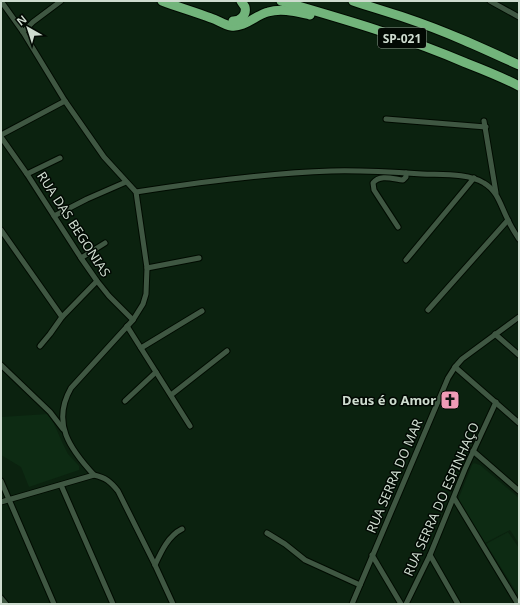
<svg xmlns="http://www.w3.org/2000/svg" width="520" height="605" viewBox="0 0 520 605" font-family="'Noto Sans',sans-serif">
<style>
.built{fill:#0d2b13}
.lines{fill:none;stroke-linecap:round;stroke-linejoin:round}
.street-casing{stroke:#000b00;stroke-width:7}
.highway-casing{stroke:#000b00;stroke-width:11}
.street{stroke:#3f5742;stroke-width:5}
.highway{stroke:#72b47b;stroke-width:9}
.labels{text-anchor:middle;dominant-baseline:central;stroke-width:3;stroke-linejoin:round;paint-order:stroke}
.shield{fill:#020903;stroke:#919d92;stroke-width:1}
.shield-label{font-size:12px;font-weight:bold;fill:#cedccf}
.street-label{font-size:13px;fill:#cedccf;stroke:#020903}
.poi-label{font-size:13px;font-weight:bold;fill:#cedccf;stroke:#020903;text-anchor:end}
</style>
<rect width="100%" height="100%" fill="#0b220f"/>
<g class="built">
<path d="M 48,414 L 54,424 L 63,444 L 68,454 L 79,466 L 79,470 L 29,487 L 21,467 L 1,455 L 1,417 Z"/>
<path d="M 474,463 L 480,465 L 519,498 L 519,544 L 510,530 L 485,543 L 458,500 L 472,465 Z"/>
<path d="M 508,532 L 519,548 L 519,596 L 486,544 Z"/>
</g>
<g class="lines">
<g class="street-casing">
<g id="street">
<path d="M 1,1 L 23,32 L 65,101 L 104,157 L 136,192 L 147,268 L 146,294 L 143,304 L 133,320 L 71,388 C 51,423 70,449 94,475"/>
<path d="M 490,1 L 519,17"/>
<path d="M 23,32 L 33,22 L 61,1"/>
<path d="M 386,119 L 486,127"/>
<path d="M 484,121 L 496,193"/>
<path d="M 1,135 L 65,101"/>
<path d="M 1,137 L 27,174 L 81,258 L 97,281 L 109,296 L 133,320"/>
<path d="M 27,174 L 60,158"/>
<path d="M 136,192 C 200,182 266,173 331,171 C 362,170 392,172 422,174 C 441,175 468,173 484,183 C 498,191 501,207 508,220 C 511,227 515,233 519,239"/>
<path d="M 54,216 L 87,199 L 126,182"/>
<path d="M 398,227 L 374,190 L 373,183 C 380,174 393,179 403,180 L 406,177 L 406,173"/>
<path d="M 1,230 L 62,317"/>
<path d="M 81,258 L 105,243"/>
<path d="M 406,260 L 474,178"/>
<path d="M 147,268 L 199,258"/>
<path d="M 428,310 L 508,220"/>
<path d="M 127,326 L 190,426"/>
<path d="M 495,334 L 519,355"/>
<path d="M 40,346 L 50,334 L 62,317 L 97,281"/>
<path d="M 141,348 L 202,311"/>
<path d="M 1,365 L 50,412 L 63,429"/>
<path d="M 455,367 L 519,423"/>
<path d="M 171,395 L 227,351"/>
<path d="M 125,401 L 156,372"/>
<path d="M 473,451 L 519,491"/>
<path d="M 1,481 L 54,604"/>
<path d="M 61,485 L 113,604"/>
<path d="M 454,498 L 518,604"/>
<path d="M 1,502 L 94,475 C 106,478 110,481 118,491 L 155,565 L 173,604"/>
<path d="M 267,533 L 285,544 L 305,560 L 360,585"/>
<path d="M 372,555 L 401,604"/>
<path d="M 430,555 L 458,604"/>
<path d="M 155,565 C 161,552 168,536 182,529"/>
<path d="M 1,598 L 6,604"/>
<path d="M 352,604 L 448,378 L 455,367 L 462,359 L 519,317"/>
<path d="M 406,604 L 430,555 L 465,469 L 496,402"/>
</g>
</g>
<g class="highway-casing">
<g id="highway">
<path d="M 162,1 C 178,7 195,12 211,18 C 218,20 224,25 231,26 C 244,28 256,15 268,12 C 282,8 296,12 310,15"/>
<path d="M 281,1 C 343,19 406,37 466,63 C 484,70 502,77 519,86"/>
<path d="M 353,1 C 371,7 388,12 406,18 C 445,31 482,48 519,65"/>
<path d="M 233,21 C 240,21 247,15 245,7 C 244,5 242,3 241,1"/>
</g>
</g>
<use href="#street" class="street"/>
<use href="#highway" class="highway"/>
</g>
<defs>
<g id="church-square" transform="scale(1)"><rect x="-9" y="-9" width="18" height="18" rx="4" fill="#f09ab7" stroke="#020903"/><path d="M-1.2-6h2.4v3.5h3.3v2.4h-3.3V6h-2.4V-.1h-3.3v-2.4h3.3Z" fill="#111"/></g>
</defs>
<g fill-rule="evenodd">
<use href="#church-square" x="450" y="400"/>
</g>
<g class="labels">
<rect class="shield" x="378" y="28" width="48" height="20" rx="3"/>
<g class="shield-label">
<text x="402" y="38">SP-021</text>
</g>
<g class="street-label">
<text transform="translate(74 224) rotate(57)">RUA DAS BEGONIAS</text>
<text transform="translate(394 476) rotate(-67)">RUA SERRA DO MAR</text>
<text transform="translate(441 499) rotate(-66)">RUA SERRA DO ESPINHAÇO</text>
</g>
<g class="poi-label">
<text x="436" y="400">Deus é o Amor</text>
</g>
</g>
<rect width="520" height="605" fill="none" stroke="#cedccf" stroke-width="4"/>
<g transform="translate(28 28) rotate(321)" stroke="#020903" stroke-width="3" paint-order="stroke">
<path d="M0-3L7 15L0 10L-7 15Z" fill="#cedccf"/>
<text y="-6" font-size="11" font-weight="bold" text-anchor="middle" fill="#cedccf">N</text>
</g>
</svg>
